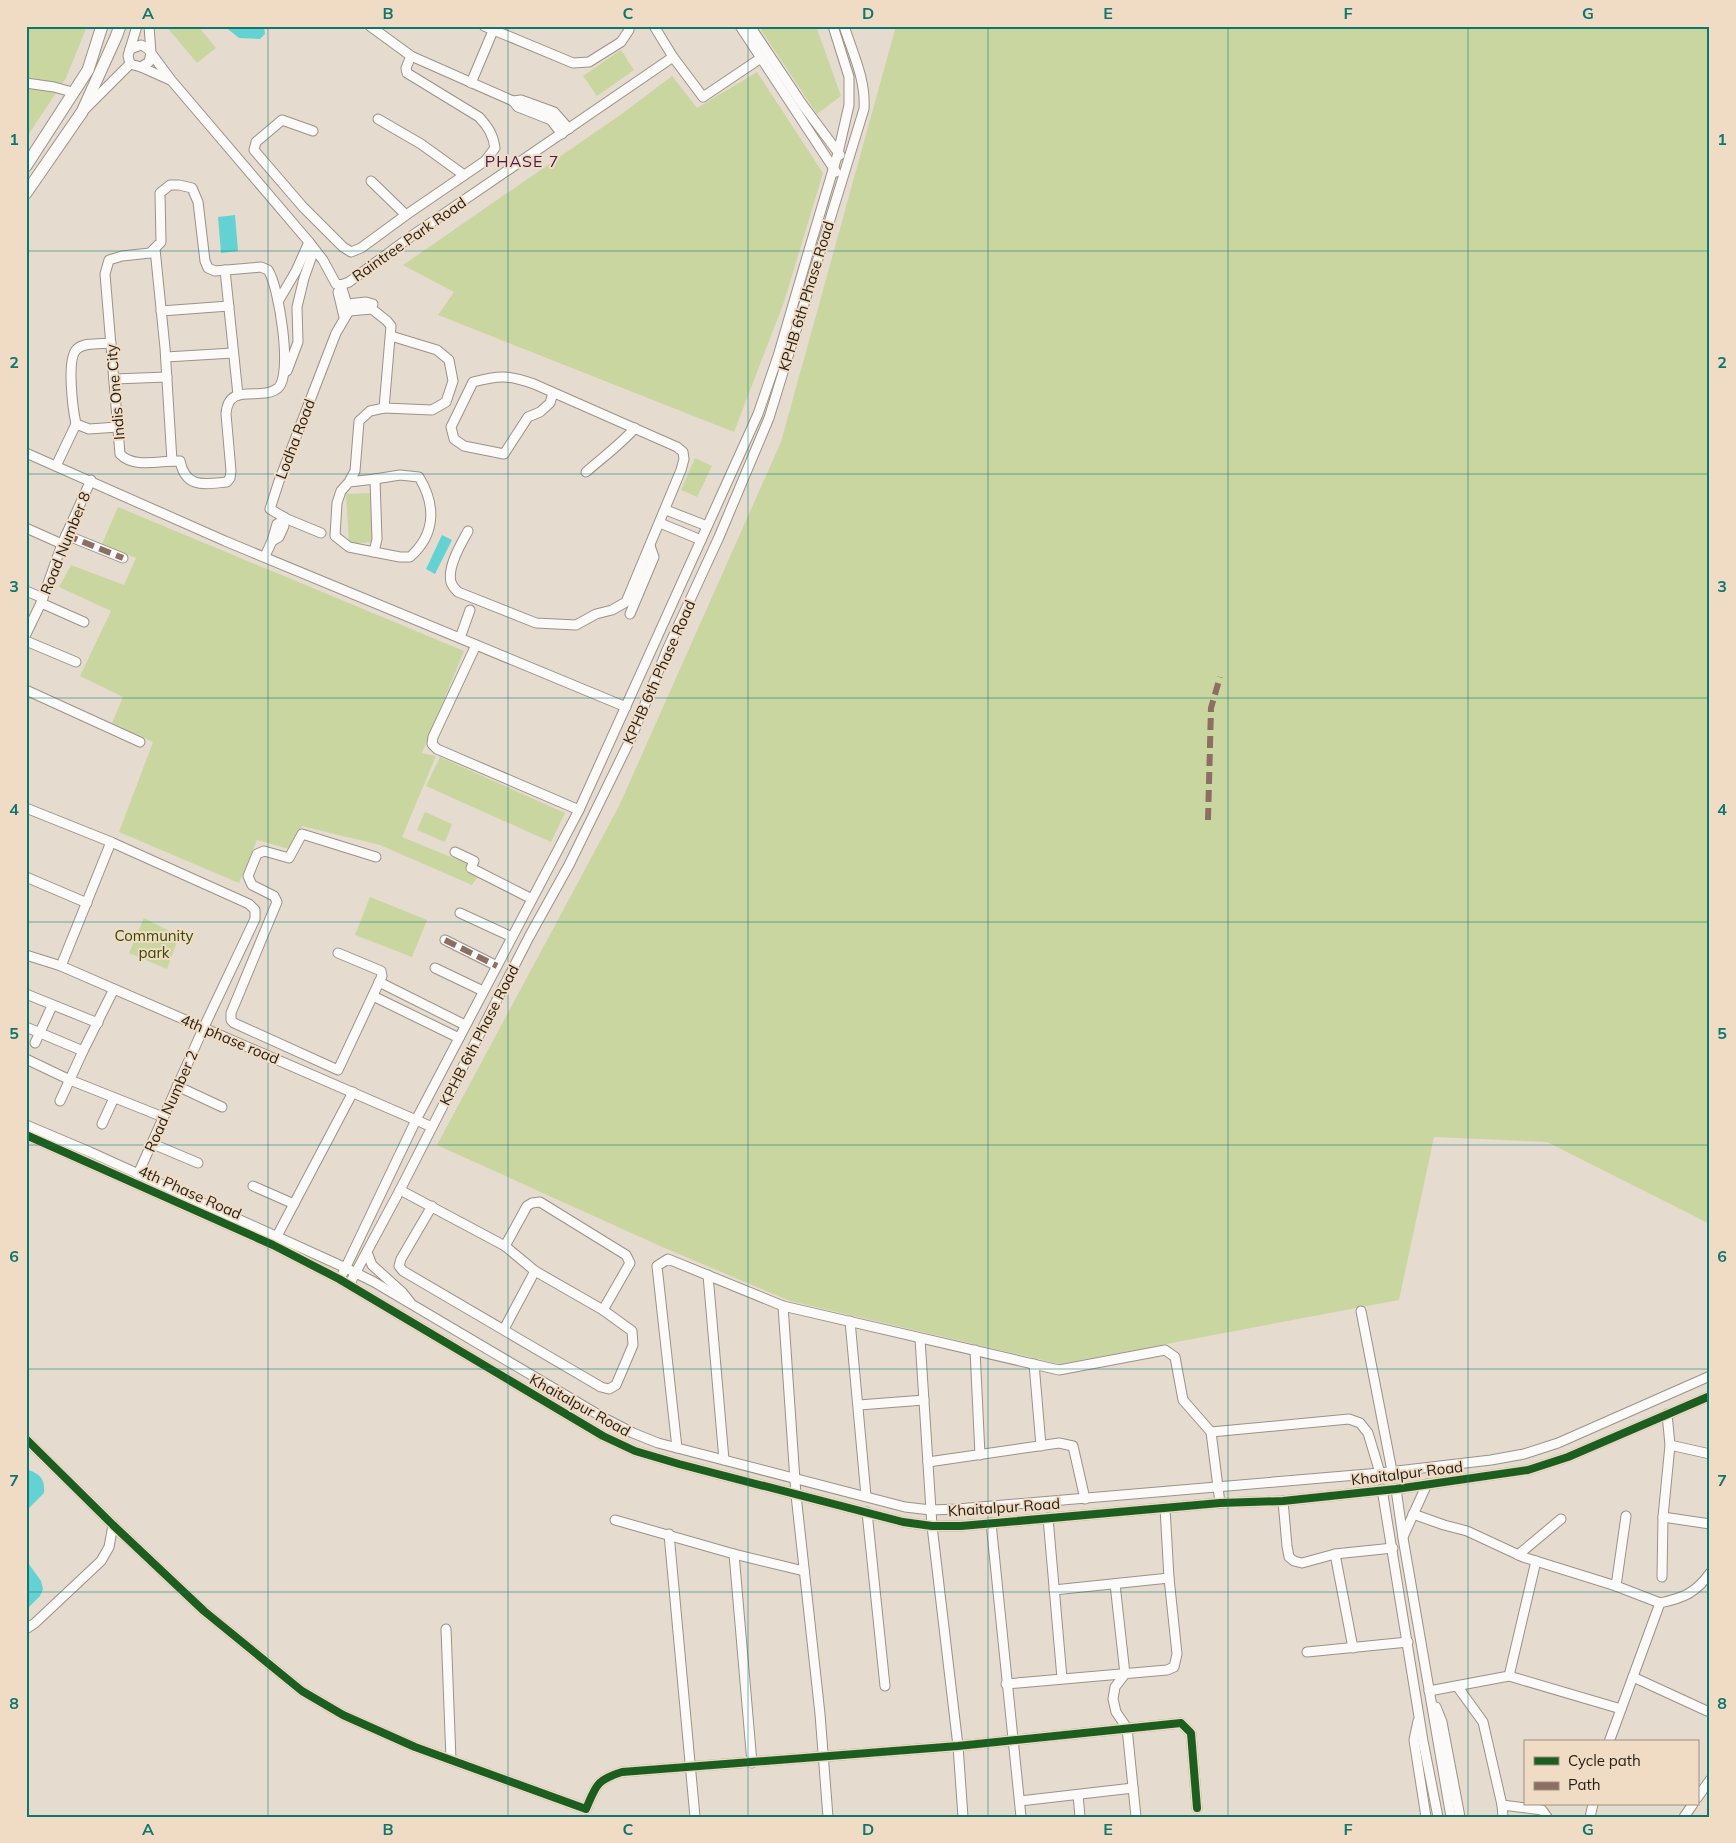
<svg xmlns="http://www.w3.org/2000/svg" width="1736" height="1843" viewBox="0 0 1736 1843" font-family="Mulish,sans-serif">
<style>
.green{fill:#cad6a0}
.water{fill:#64d2d2}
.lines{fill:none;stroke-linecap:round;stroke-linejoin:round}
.minor-casing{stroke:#9a9289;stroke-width:11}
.major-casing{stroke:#9a9289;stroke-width:13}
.minor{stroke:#fbfaf8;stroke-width:9}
.major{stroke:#fbfaf8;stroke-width:11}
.quiet{stroke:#8d6e63;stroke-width:6;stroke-dasharray:12 6;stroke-linecap:butt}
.cycleway-casing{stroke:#f0dcc5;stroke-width:11}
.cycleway{stroke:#1b5e20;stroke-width:8}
.grid{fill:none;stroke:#0f766e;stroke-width:1;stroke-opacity:0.55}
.labels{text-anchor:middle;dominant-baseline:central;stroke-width:4;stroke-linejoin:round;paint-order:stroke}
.street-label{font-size:15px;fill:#241d14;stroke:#f0dcc5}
.park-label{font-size:15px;fill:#374a02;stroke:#f0dcc5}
.neighbourhood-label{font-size:16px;letter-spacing:1px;fill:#471c50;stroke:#f0dcc5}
.neatline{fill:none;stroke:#0f766e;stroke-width:2}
.grid-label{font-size:16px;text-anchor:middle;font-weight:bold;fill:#0f766e}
</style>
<rect width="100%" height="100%" fill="#e6dbcf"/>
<g class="green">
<path d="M 26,26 L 87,26 L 66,78 L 26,138 Z"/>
<path d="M 166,26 L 198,26 L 216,48 L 197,63 Z"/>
<path d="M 766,26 L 816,26 L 841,96 L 817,114 L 761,30 Z"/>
<path d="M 896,26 L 1710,26 L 1710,1224 L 1547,1142 L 1434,1137 L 1399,1300 L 1060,1364 L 790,1301 L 660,1246 L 437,1145 L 619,806 L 781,442 Z"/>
<path d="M 621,50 L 634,70 L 597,96 L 583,76 Z"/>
<path d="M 757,72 L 823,173 L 784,302 L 734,432 L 438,315 L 454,292 L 403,265 L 623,113 L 672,76 L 697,108 Z"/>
<path d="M 695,458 L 712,466 L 697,497 L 681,490 Z"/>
<path d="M 370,493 L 372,542 L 349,544 L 346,494 Z"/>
<path d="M 118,507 L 464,651 L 422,753 L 436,756 L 402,837 L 468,864 L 466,871 L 478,876 L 472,885 L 380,845 L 302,826 L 289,849 L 257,840 L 239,883 L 119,832 L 153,742 L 112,723 L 123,697 L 80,676 L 111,611 L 59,587 L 71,565 L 124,585 L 136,558 L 102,544 Z"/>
<path d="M 440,757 L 565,813 L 551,842 L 426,786 Z"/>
<path d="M 425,812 L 452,824 L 445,842 L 417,830 Z"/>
<path d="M 370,897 L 427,920 L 412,957 L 355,935 Z"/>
<path d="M 144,918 L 179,936 L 167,969 L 129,953 Z"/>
</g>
<g class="water">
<path d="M 224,26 L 264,26 L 265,34 L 260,39 L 239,38 Z"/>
<path d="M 235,215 L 238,251 L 221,253 L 218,217 Z"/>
<path d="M 442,535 L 452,540 L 435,574 L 426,569 Z"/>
<path d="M 26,1469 C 40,1474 45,1478 44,1493 L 26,1511 Z"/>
<path d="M 26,1560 L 41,1581 L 43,1589 L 40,1596 L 26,1610 Z"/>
</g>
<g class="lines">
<g class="minor-casing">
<g id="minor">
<path d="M 149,26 L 151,53 L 149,62 L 141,67 L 130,64 L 128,56 L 130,49 L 141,45 C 146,47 149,49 151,53 L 171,80 L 309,242 L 323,260 L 336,284 L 341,285 L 349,282 L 413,235 L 673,57"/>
<path d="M 370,26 L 411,56 L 513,101 L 521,100 L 554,112 L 569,129"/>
<path d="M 484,26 L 573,63 L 589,62 L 621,42 L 629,30 L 629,26"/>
<path d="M 654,26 L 673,57 L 703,97 L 761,58"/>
<path d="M 740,26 L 836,172"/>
<path d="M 750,26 L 802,104 L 840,155"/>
<path d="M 130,49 L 137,26"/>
<path d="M 141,67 L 170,80"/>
<path d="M 26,83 L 54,87 L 72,92"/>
<path d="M 471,83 L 495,26"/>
<path d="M 513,101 L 518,107 L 551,120 L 562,134"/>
<path d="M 86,108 L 130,64"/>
<path d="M 378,119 L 421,144 L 464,175"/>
<path d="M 313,131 L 282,120 L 256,142 L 254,150 L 303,207 L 343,247 L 351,252 L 361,248 L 406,215 L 485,161 L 495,148 C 493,134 488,127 479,117 L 407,73 L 406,68 L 411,56"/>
<path d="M 371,181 L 406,215"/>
<path d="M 170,185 L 179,185 L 192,188 L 198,202 L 205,261 L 208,268 L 215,271 L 261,267 L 268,270 C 279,286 293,375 278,388 C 261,402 228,381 226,414 L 231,471 L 230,478 L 227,482 C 204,484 186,489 180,461 C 161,460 134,469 120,454 L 105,274 L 109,260 L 122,256 L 150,253 L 161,242 L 160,193 Z"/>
<path d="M 155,249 L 165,348 L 172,461"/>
<path d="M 225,270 L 238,395"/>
<path d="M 338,292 L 344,317"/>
<path d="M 279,300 L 296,271 L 309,242"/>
<path d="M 347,304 L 366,302 L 373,304"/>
<path d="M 161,311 L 229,306"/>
<path d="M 111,343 C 101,344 84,342 77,349 C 66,358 73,410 76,424 L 89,429 L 118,427"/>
<path d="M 166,357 L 233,353"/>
<path d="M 287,371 L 298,342 L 297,307 L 304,278 L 314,250"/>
<path d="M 114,379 L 167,377"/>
<path d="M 384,408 L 432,410 L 446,402 L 453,381 L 449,360 L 437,350 L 391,336"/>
<path d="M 26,453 L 225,541 L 626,707"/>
<path d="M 56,466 L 76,424"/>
<path d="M 586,472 C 603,457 620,445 635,428"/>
<path d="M 349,482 L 375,479 L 377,539 L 374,552 L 349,547 L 335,536 L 337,503 L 341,491 L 349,482 L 355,471 L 359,421 L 370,411 L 384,408 L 391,326 L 387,321 L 372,309 L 349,311"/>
<path d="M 666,510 L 707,526"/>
<path d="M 660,523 L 701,540"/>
<path d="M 26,528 L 62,544"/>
<path d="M 468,531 C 461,544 447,567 451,582 C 452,586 455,589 458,592 L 536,623 L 576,625 L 596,614 L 612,610 L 626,602 L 681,470 L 684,459 L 683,452 L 677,447 L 534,384 C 508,375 500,375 473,382 L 451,427 L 454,439 L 464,446 L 504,454 L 528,417 L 540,412 L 550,403 L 553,393"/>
<path d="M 321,533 L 287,519 L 270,509 L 279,481 L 336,333 L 349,311 L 341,285"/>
<path d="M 66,535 L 123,558"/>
<path d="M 272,541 L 279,537 L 284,526 L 282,521"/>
<path d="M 374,552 L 400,557 L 410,557 C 436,534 436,505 419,477 L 400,475 L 375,479"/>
<path d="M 265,556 L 272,541 L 277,524 L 282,521 L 284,517"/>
<path d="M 26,591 L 43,598"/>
<path d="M 41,603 L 84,622"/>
<path d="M 630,614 L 654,557 L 650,546"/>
<path d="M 26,634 L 41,603 L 62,544 L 91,480"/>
<path d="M 460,638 L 470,610"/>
<path d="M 26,641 L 76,662"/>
<path d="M 476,645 L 433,737 L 432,744 L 437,749 L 579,810"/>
<path d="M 26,690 L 140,742"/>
<path d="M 26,808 L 111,842 L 249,904 L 255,910 L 255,919 L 203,1029 L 138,1174"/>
<path d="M 455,852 L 474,861 L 471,868 L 532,899"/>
<path d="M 26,877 L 87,903"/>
<path d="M 460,913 L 512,937"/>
<path d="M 445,940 L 497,966"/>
<path d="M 338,953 L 381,971 L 382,976 L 338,1070 L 234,1023 L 231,1020 L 231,1013 L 277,902 L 274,896 L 252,885 L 248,876 L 257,854 L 264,851 L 289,858 L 302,834 L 376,857"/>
<path d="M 26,955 L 61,966 L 432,1127"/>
<path d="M 61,966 L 111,842"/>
<path d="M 435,968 L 483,991"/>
<path d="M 379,982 L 465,1025"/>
<path d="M 26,994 L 98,1023"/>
<path d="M 373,996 L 459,1038"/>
<path d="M 26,1027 L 83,1051"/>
<path d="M 35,1043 L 52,1006"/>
<path d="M 26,1059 L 70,1080 L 163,1117"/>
<path d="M 177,1086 L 222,1107"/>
<path d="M 60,1101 L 83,1051 L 114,989"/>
<path d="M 102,1124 L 114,1098"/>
<path d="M 26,1125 L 90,1152 L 346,1268 L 374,1282 L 604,1418 L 633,1433 L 658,1443 L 905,1507 L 931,1510 L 957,1509 L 1380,1473 L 1491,1460 L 1524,1454 L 1558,1443 L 1710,1376"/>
<path d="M 26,1135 L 273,1245 L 339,1279 L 603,1436 L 635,1451 L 679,1464 L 903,1522 L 932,1526 L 961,1526 L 1220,1503 L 1283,1501 L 1396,1489 L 1528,1470 L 1568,1457 L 1710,1396"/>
<path d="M 153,1144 L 198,1163"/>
<path d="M 253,1186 L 294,1204"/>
<path d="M 400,1190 L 505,1246 L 535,1271 L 603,1310 L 632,1331 L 633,1345 L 616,1385 L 609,1389 L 601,1387 L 403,1271 L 399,1266 L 401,1259 L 432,1206"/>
<path d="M 277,1236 L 353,1092"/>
<path d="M 505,1246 L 527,1206 L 532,1203 L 540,1202 L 626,1255 L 630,1263 L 603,1310"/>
<path d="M 367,1252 L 372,1265 L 402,1292 L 410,1302"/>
<path d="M 343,1273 L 416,1120 L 579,810 L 758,414 L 778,356 L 809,250 L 838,153 L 849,105 L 849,77 L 833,26"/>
<path d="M 708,1275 L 724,1460"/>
<path d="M 349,1285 L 400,1190 L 529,937 L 569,865 L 632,736 L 667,650 L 719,537 L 769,418 L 864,109 C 866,80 853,54 844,26"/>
<path d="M 783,1306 L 796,1495 L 820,1714 L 828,1817"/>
<path d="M 1361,1311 L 1392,1471"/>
<path d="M 850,1321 L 866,1496"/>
<path d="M 504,1329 L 535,1271"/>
<path d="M 920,1339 L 932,1526 L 958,1746 L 963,1817"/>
<path d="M 975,1350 L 980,1455"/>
<path d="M 1034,1364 L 1041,1446"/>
<path d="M 859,1405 L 924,1400"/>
<path d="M 1211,1432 L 1349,1419 L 1360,1423 L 1368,1433 L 1380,1473"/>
<path d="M 26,1439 L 113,1525 L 204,1611 L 302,1691 L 343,1715 L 415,1747 L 586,1809 C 596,1786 596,1780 622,1772 L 958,1746 L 1181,1723 L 1191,1733 L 1197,1808"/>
<path d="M 1670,1445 L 1710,1454"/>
<path d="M 677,1448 L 657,1266 L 668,1259 L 783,1306 L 1059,1370 L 1165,1350 L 1175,1357 L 1183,1400 L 1211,1432 L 1220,1503"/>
<path d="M 928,1462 L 1059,1443 L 1073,1446 L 1085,1499"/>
<path d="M 1382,1489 L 1423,1741 L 1438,1817"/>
<path d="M 1396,1489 L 1403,1538 L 1451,1817"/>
<path d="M 1283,1501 L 1287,1546 L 1289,1557 L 1294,1561 L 1302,1563 L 1335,1554 L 1393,1548"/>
<path d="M 1165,1508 L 1169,1578"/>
<path d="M 867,1512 L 885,1686"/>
<path d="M 1413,1514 L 1444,1525 L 1467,1531 L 1523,1557 L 1616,1586 L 1660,1603"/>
<path d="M 1663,1517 L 1710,1524"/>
<path d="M 1048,1518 L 1062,1678"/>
<path d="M 615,1520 L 734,1554 L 804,1571"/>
<path d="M 991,1523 L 1021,1817"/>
<path d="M 669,1534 L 695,1817"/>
<path d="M 1403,1537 L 1427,1484"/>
<path d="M 734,1554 L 752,1763"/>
<path d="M 1335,1554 L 1353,1648"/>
<path d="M 1518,1555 L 1561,1519"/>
<path d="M 1662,1577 L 1663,1517 L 1670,1445 L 1667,1414"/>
<path d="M 1115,1584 L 1125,1674 L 1115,1687 L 1113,1699 L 1116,1712 L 1127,1728 L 1136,1817"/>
<path d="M 1616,1586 L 1626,1516"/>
<path d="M 26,1629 L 35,1623 L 101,1561 L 109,1547 L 113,1525"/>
<path d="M 446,1629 L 451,1760"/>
<path d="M 1307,1652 L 1408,1642"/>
<path d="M 1509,1676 L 1536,1561"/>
<path d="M 1633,1677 L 1707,1711"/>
<path d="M 1006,1684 L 1167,1670 L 1174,1667 L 1177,1654 L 1169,1578 L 1054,1590"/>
<path d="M 1457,1686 L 1483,1722 L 1502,1805 L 1503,1817"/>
<path d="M 1429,1691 L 1509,1676 L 1621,1709"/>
<path d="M 1436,1707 L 1442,1722 L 1460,1817"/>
<path d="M 1418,1721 L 1414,1740 L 1426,1817"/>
<path d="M 1609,1742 L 1660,1603 C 1683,1598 1696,1593 1710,1573"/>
<path d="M 1078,1795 L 1080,1817"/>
<path d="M 1697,1798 L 1710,1780"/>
<path d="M 1020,1801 L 1133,1788"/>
<path d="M 1502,1805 L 1542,1810 L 1547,1817"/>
<path d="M 1590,1817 L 1593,1804"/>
<path d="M 1684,1817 L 1693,1804"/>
</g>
</g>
<g class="major-casing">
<g id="major">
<path d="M 26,166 L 88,70 L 102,26"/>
<path d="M 26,193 L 82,112 L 116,37 L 120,26"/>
</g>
</g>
<use href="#minor" class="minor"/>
<use href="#major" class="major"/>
<g class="quiet">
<path d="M 66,535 L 123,558"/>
<path d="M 1208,820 L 1211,708 L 1220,677"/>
<path d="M 445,940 L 497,966"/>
</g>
<g class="cycleway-casing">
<g id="cycleway">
<path d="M 26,1135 L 273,1245 L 339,1279 L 603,1436 L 635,1451 L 679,1464 L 903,1522 L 932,1526 L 961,1526 L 1220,1503 L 1283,1501 L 1396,1489 L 1528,1470 L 1568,1457 L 1710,1396"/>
<path d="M 26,1439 L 113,1525 L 204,1611 L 302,1691 L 343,1715 L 415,1747 L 586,1809 C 596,1786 596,1780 622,1772 L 958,1746 L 1181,1723 L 1191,1733 L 1197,1808"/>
</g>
</g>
<use href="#cycleway" class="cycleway"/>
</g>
<path class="grid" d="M 268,26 L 268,1817M 508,26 L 508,1817M 748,26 L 748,1817M 988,26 L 988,1817M 1228,26 L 1228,1817M 1468,26 L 1468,1817M 26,251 L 1710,251M 26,474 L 1710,474M 26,698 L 1710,698M 26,922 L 1710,922M 26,1145 L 1710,1145M 26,1369 L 1710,1369M 26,1592 L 1710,1592"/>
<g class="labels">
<g class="street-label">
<text transform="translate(409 239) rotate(-35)">Raintree Park Road</text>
<text transform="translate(806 296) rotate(-73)">KPHB 6th Phase Road</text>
<text transform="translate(115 392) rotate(-95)">Indis One City</text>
<text transform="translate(295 439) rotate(-69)">Lodha Road</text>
<text transform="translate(65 543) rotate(-68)">Road Number 8</text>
<text transform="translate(659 672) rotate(-66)">KPHB 6th Phase Road</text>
<text transform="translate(479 1035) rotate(-63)">KPHB 6th Phase Road</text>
<text transform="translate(230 1039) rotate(23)">4th phase road</text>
<text transform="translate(171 1101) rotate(-66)">Road Number 2</text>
<text transform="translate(190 1192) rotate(24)">4th Phase Road</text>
<text transform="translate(580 1405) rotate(29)">Khaitalpur Road</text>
<text transform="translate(1407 1473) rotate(-7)">Khaitalpur Road</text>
<text transform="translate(1004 1507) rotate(-4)">Khaitalpur Road</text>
</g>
<g class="park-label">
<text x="154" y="935">Community<tspan x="154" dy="17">park</tspan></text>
</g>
<g class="neighbourhood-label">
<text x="522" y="161">PHASE 7</text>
</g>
</g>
<rect width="1736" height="1843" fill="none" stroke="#f0dcc5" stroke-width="55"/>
<rect x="1524" y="1740" width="175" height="65" fill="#f0dcc5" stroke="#9e907e"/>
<rect x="1534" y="1757" width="25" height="8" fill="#1b5e20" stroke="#9e907e"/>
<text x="1568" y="1766" font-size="15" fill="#241d14">Cycle path</text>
<rect x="1534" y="1782" width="25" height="8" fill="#8d6e63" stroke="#9e907e"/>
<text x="1568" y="1790" font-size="15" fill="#241d14">Path</text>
<rect x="28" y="28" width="1680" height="1788" class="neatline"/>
<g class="grid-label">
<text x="148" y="19">A</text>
<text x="388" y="19">B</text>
<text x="628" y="19">C</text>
<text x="868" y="19">D</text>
<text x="1108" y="19">E</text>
<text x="1348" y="19">F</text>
<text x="1588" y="19">G</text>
<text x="14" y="145">1</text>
<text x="1722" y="145">1</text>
<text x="14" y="368">2</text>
<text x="1722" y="368">2</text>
<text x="14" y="592">3</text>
<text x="1722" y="592">3</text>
<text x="14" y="815">4</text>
<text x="1722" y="815">4</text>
<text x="14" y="1039">5</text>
<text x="1722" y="1039">5</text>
<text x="14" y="1262">6</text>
<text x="1722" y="1262">6</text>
<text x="14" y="1486">7</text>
<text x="1722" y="1486">7</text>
<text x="14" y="1709">8</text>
<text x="1722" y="1709">8</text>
<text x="148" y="1835">A</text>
<text x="388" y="1835">B</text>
<text x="628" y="1835">C</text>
<text x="868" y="1835">D</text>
<text x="1108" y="1835">E</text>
<text x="1348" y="1835">F</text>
<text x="1588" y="1835">G</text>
</g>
</svg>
